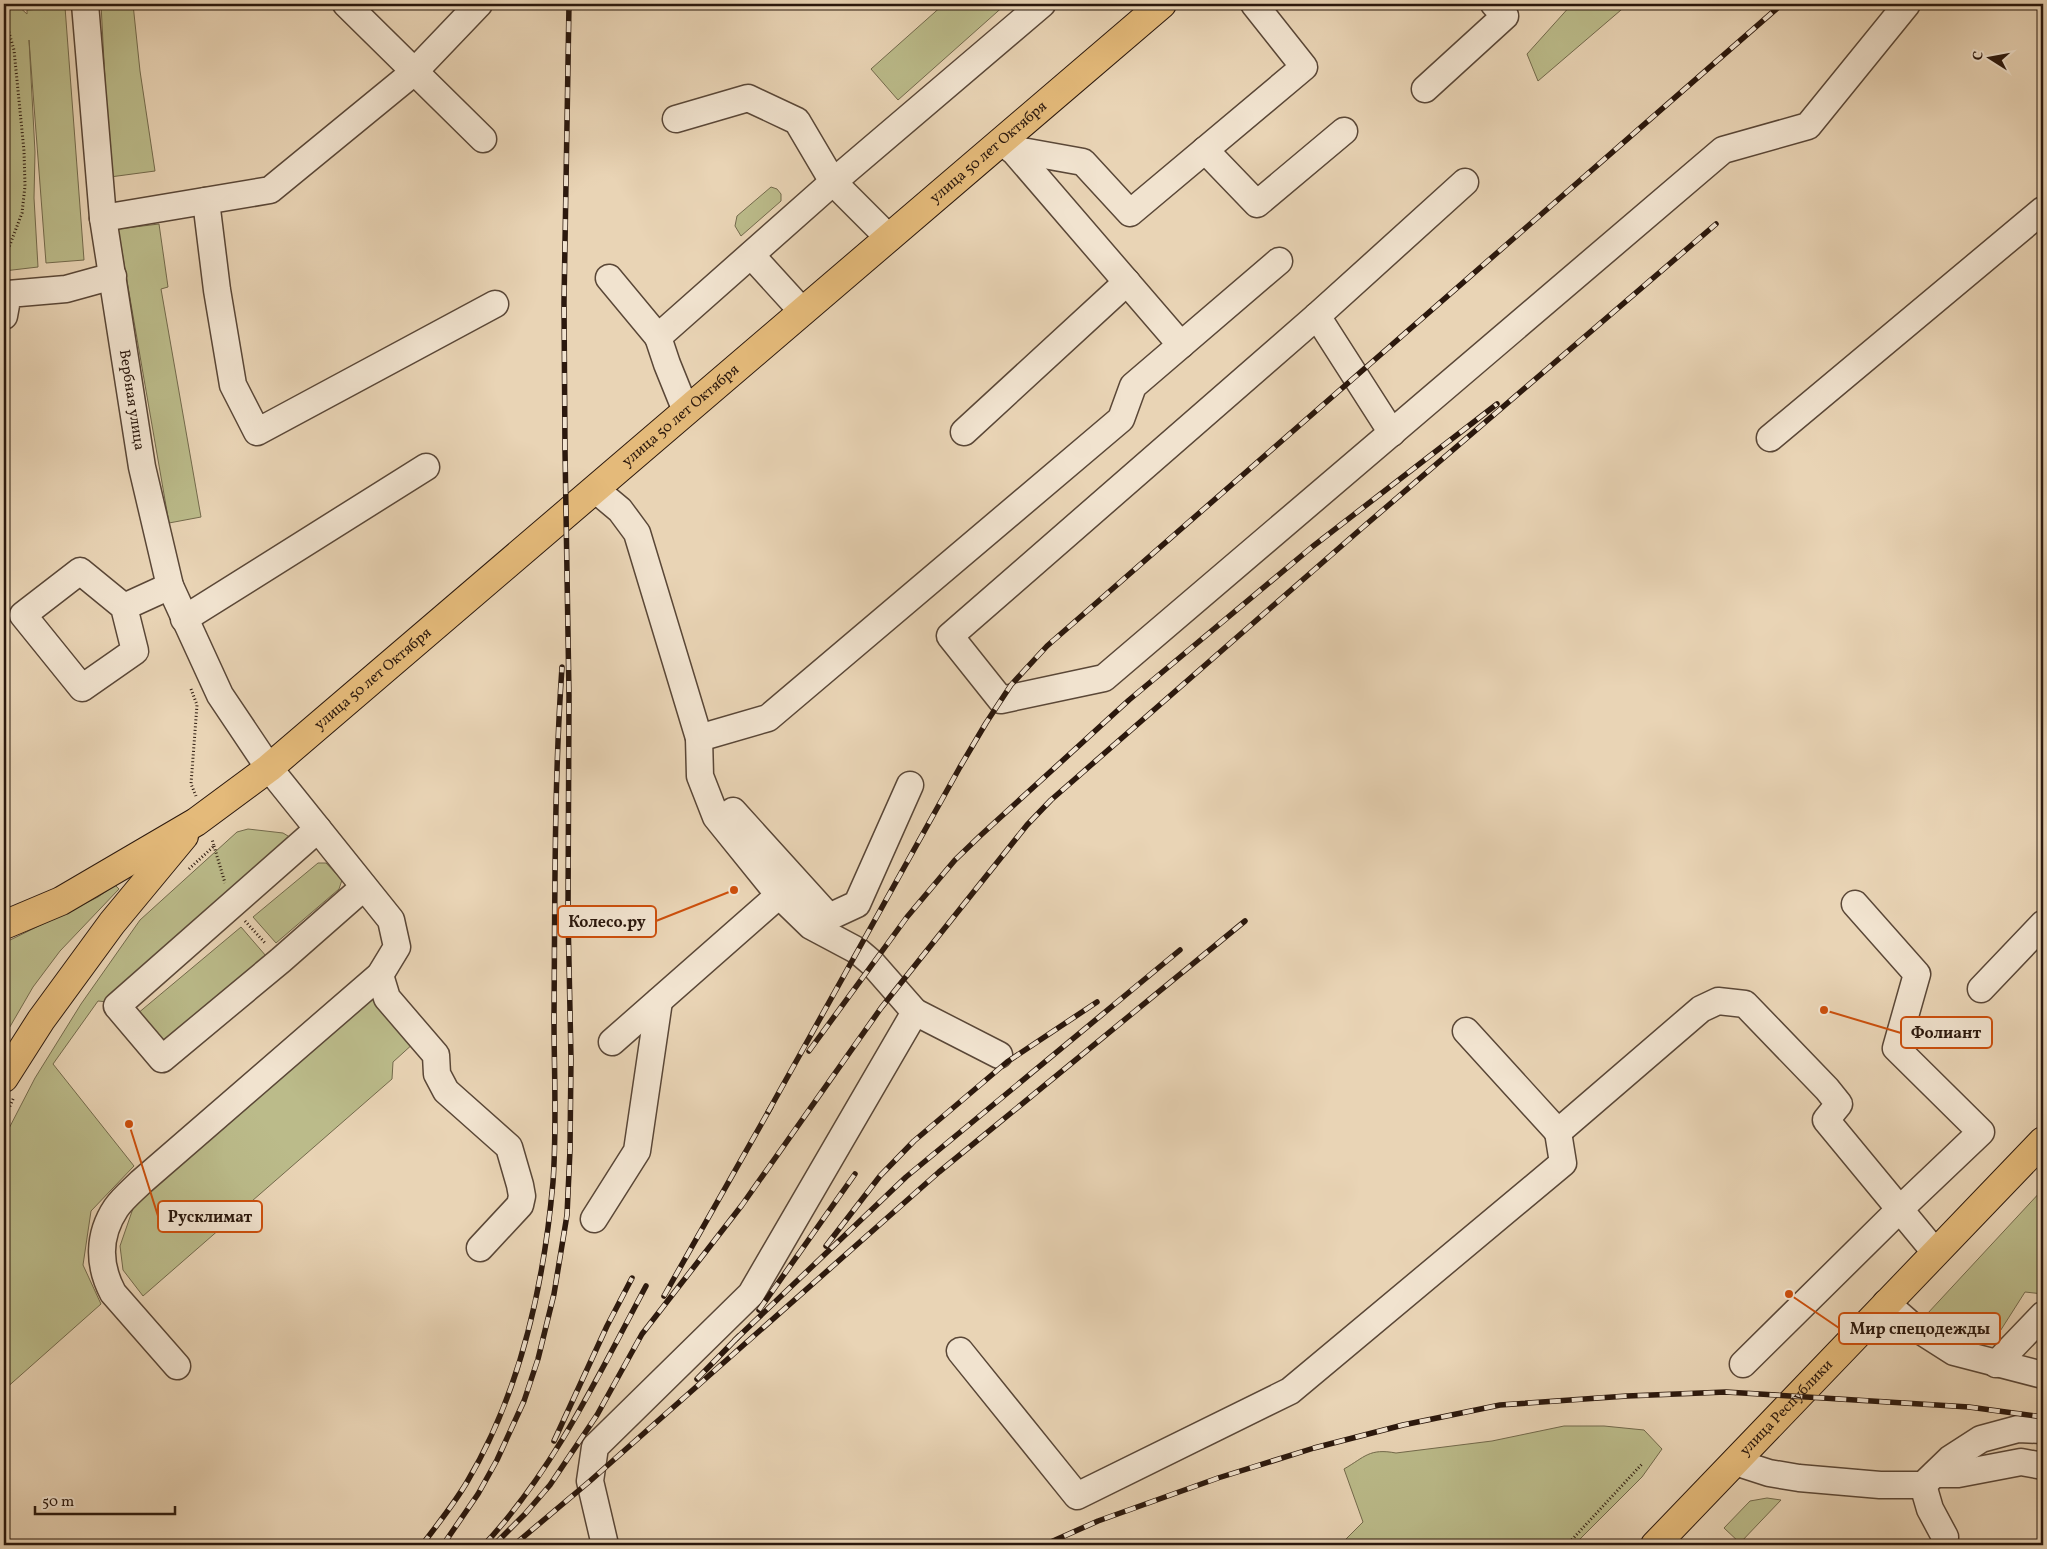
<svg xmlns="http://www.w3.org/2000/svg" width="2047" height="1549" viewBox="0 0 2047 1549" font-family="Vollkorn,serif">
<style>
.green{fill:#bbbb8a;stroke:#736a4c}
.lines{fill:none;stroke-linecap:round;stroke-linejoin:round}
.minor-casing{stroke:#5a4737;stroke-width:29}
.major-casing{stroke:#2b180d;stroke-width:30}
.path{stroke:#2b180d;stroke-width:3;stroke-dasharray:1 2.5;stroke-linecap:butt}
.minor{stroke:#f1e3cf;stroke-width:26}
.major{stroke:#e4ba7a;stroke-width:28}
.rail-casing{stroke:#2b180d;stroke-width:5.5}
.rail{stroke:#f1e3cf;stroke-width:4;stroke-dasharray:11;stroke-linecap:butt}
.labels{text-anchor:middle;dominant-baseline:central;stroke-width:4;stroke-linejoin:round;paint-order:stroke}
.street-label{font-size:15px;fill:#2b180d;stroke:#f1e3cf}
.leader{fill:none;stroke:#cc4f0c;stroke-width:2}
.callout-dot{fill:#cc4f0c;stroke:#f1e3cf;stroke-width:2}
.callout{fill:#f1e3cf;stroke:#cc4f0c;stroke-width:2}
.callout-label{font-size:16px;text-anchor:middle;font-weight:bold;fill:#2b180d}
</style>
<rect width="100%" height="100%" fill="#e9d4b5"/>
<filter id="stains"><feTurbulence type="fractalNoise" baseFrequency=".004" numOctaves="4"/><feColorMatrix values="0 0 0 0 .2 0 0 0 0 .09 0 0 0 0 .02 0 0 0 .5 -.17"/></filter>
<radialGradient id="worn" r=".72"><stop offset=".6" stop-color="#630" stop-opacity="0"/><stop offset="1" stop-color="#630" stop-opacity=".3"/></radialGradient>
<g class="green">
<path d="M 4,4 L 16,4 L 27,14 L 27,10 L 65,7 L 84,260 L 46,263 L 29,40 L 35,152 L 34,198 L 38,267 L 4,271 Z"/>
<path d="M 101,4 L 133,4 L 140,71 L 155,171 L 110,177 Z"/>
<path d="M 944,4 L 1006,4 L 898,100 L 871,69 Z"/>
<path d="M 1572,4 L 1628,4 L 1538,81 L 1527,54 Z"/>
<path d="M 771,187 L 777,189 L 781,194 L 781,201 L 741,236 L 735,226 L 737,216 Z"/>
<path d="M 159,224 L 168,287 L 161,289 L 201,517 L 169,523 L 118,229 Z"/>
<path d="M 248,829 L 283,833 L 293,839 L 108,1002 L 98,1001 L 53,1064 L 134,1166 L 91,1211 L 83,1265 L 101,1304 L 4,1390 L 4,1138 L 35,1078 L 81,1004 L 140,920 L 237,832 Z"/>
<path d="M 318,863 L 326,863 L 342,880 L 339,889 L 276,943 L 253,917 Z"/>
<path d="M 115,885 L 119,889 L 60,951 L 33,987 L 4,1037 L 4,943 L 98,897 Z"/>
<path d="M 241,927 L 266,956 L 163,1043 L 137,1014 Z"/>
<path d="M 371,987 L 415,1042 L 393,1062 L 392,1079 L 143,1296 L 123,1270 L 120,1246 L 138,1194 Z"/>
<path d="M 2043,1189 L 2043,1294 L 2025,1292 L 1997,1336 L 1927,1314 Z"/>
<path d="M 1564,1426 L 1604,1426 L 1644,1430 L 1662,1449 L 1642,1477 L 1574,1545 L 1340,1545 L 1363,1522 L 1344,1469 C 1365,1457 1369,1448 1396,1453 L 1492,1441 Z"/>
<path d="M 1767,1498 L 1781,1500 L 1740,1543 L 1724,1528 L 1750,1501 Z"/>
</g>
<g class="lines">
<g class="minor-casing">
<g id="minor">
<path id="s1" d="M 85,4 L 103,218 L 142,467 L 170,586 L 220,695 L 269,768 L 391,920 L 397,947 L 380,975 L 141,1182 C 133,1190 123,1198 116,1208 C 98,1235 98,1265 113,1293 L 177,1366"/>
<path d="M 346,4 L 483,139"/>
<path d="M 1425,89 L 1505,16 L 1494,4"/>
<path d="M 676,119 L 748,98 L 797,121 L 833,182 L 889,238"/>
<path d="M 1007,143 L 1181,345"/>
<path d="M 1011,149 L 1083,162 L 1130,213 L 1304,67 L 1254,4"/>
<path d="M 1205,150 L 1257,204 L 1344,131"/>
<path d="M 1465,182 L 1317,316 L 950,636 L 1001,700 L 1104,678 L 1723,150 L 1808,126 L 1907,4"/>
<path d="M 206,201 L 217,290 L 233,385 L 257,432 L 495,304"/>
<path d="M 103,218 L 270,190 L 414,72 L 479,4"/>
<path d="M 751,255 L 802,311"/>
<path d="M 609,278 L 658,337"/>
<path d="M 4,316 L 8,294 L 66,289 L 113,276"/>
<path d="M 1317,316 L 1392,433"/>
<path d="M 686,411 L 667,364 L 658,337 L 833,182 L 1042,4"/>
<path d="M 964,432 L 1127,282"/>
<path d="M 1770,438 L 2043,210"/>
<path d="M 596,490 L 620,510 L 637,533 L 699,738 L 700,776 L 716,817 L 779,895 L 811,926 L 858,951 L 872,963 L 915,1012 L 751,1294 L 595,1447 L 590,1481 L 605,1545"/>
<path d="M 124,607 L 135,651 L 82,688 L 23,615 L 80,571 L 124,607 L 170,586"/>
<path d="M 184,619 L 426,467"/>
<path d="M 699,738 L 768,718 L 1121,419 L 1133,386 L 1279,261"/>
<path d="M 733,811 L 829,917 L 857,904 L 910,785"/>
<path d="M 318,829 L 117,1006 L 162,1059 L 281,960 L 364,887"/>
<path d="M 380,975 L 387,998 L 436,1055 L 437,1074 L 446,1091 L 509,1147 L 520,1185 L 522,1196 L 520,1205 L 480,1248"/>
<path d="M 1981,989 L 2043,924"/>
<path d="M 915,1012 L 999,1055"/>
<path d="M 1466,1031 L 1558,1132 L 1701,1009 L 1718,1001 L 1745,1004 L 1827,1089 L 1839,1104 L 1826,1120 L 1935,1252"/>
<path d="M 612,1042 L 779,895"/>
<path d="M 594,1219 L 637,1151 L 659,1001"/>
<path d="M 1886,1303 L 1910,1324 L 1954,1352 L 2043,1375"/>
<path d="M 960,1351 L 1077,1496 L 1290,1391 L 1563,1163 L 1558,1132"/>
<path d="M 1743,1364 L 1899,1210 L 1981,1132 L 1896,1048 L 1917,974 L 1855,904"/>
<path d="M 1996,1364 L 2043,1315"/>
<path d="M 1735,1462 L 1769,1473 L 1799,1478 L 1880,1485 L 1923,1485 L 1950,1459 L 1981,1439 L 2018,1429 L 2043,1430"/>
<path d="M 1935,1474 L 1958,1474 L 2021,1462 L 2043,1466"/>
<path d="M 1923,1485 L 1930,1509 L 1945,1537 L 1944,1545"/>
</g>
</g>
<g class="major-casing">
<g id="major">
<path id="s2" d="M 4,925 L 61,901 L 196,822 L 269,768 L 1162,4"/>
<path d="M 4,1078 L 41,1020 L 112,923 L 184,836"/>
<path id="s3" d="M 1655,1545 L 2043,1141"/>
</g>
</g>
<g class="path">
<path d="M 4,15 L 14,50 L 24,151 L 25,186 L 22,213 L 8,250 L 4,255"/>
<path d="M 191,689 L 197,705 L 191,784 L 196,796"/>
<path d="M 214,846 L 225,883"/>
<path d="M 189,869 L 214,846 L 212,839"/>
<path d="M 245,921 L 266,944"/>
<path d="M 4,1119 L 14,1097"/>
<path d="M 1567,1545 L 1642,1464"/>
</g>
<use href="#minor" class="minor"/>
<use href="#major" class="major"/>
<g class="rail-casing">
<g id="rail">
<path d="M 809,1051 L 907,917 L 955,860 L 981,835 L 1129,700 L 1312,547 L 1497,404"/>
<path d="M 768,1112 L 960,767 L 986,723 L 1011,685 L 1047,646 L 1782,4"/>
<path d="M 826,1246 L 880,1176 L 914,1141 L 1007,1062 L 1097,1002"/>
<path d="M 664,1296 L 771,1107"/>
<path d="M 759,1310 L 855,1174"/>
<path d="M 735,1340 L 906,1177 L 1180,950"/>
<path d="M 697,1379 L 739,1336"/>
<path d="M 554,1441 L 607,1326 L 632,1278"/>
<path d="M 422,1545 C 437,1525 454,1504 467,1482 C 520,1393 544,1284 553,1182 C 557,1127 554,1072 554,1018 C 555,901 554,783 562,667"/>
<path d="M 443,1545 L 478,1494 L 497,1460 L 524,1401 L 538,1359 L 554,1294 L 567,1215 L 570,1150 L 571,1059 L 568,915 L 569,695 L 565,450 L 564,303 L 569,4"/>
<path d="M 484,1545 C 554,1470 598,1376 646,1286"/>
<path d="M 494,1545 L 525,1514 L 550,1485 L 597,1415 L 642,1334 L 742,1205 L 881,1008 L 1027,825 L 1051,800 L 1362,528 L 1716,224"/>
<path d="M 514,1545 L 590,1481 L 939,1172 L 1245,921"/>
<path d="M 1044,1545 L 1098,1521 L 1218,1478 L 1314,1448 L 1403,1425 L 1500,1405 L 1627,1396 L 1726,1392 L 1969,1407 L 2043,1417"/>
</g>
</g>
<use href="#rail" class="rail"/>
</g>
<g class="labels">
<g class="street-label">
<text stroke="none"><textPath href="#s2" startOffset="1256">улица 50 лет Октября</textPath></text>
<text stroke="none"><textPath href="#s1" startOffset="399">Вербная улица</textPath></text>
<text stroke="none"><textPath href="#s2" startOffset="851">улица 50 лет Октября</textPath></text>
<text stroke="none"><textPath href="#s2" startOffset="446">улица 50 лет Октября</textPath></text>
<text stroke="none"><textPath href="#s3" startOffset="190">улица Республики</textPath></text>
</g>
</g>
<path class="leader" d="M734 890L656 921M1824 1010L1901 1033M129 1124L158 1216M1789 1294L1839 1328"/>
<g class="callout-dot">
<circle cx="734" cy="890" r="5"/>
<circle cx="1824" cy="1010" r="5"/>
<circle cx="129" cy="1124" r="5"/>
<circle cx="1789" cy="1294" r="5"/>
</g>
<g class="callout">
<rect x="558" y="906" width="98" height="31" rx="5"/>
<rect x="1901" y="1017" width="91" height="31" rx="5"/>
<rect x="158" y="1201" width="104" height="31" rx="5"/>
<rect x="1839" y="1313" width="161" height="31" rx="5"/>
</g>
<g class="callout-label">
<text x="607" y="927">Колесо.ру</text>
<text x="1946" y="1038">Фолиант</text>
<text x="210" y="1222">Русклимат</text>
<text x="1920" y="1334">Мир спецодежды</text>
</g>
<rect width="2047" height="1549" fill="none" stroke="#e9d4b5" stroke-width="20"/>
<rect x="5" y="5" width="2037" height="1539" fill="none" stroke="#2b180d" stroke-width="2.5"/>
<rect x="10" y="10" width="2027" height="1529" fill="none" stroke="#2b180d"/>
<g transform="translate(1990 58) rotate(281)" stroke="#f1e3cf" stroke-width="4" paint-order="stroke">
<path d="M0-4L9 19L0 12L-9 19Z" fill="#2b180d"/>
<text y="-8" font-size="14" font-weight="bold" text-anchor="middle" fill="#2b180d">С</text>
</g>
<path d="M35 1506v8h140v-8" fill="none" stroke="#2b180d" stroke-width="2.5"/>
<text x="42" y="1506" font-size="15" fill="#2b180d" stroke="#f1e3cf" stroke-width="4" paint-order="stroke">50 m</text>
<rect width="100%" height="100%" filter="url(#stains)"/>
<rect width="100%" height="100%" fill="url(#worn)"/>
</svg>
